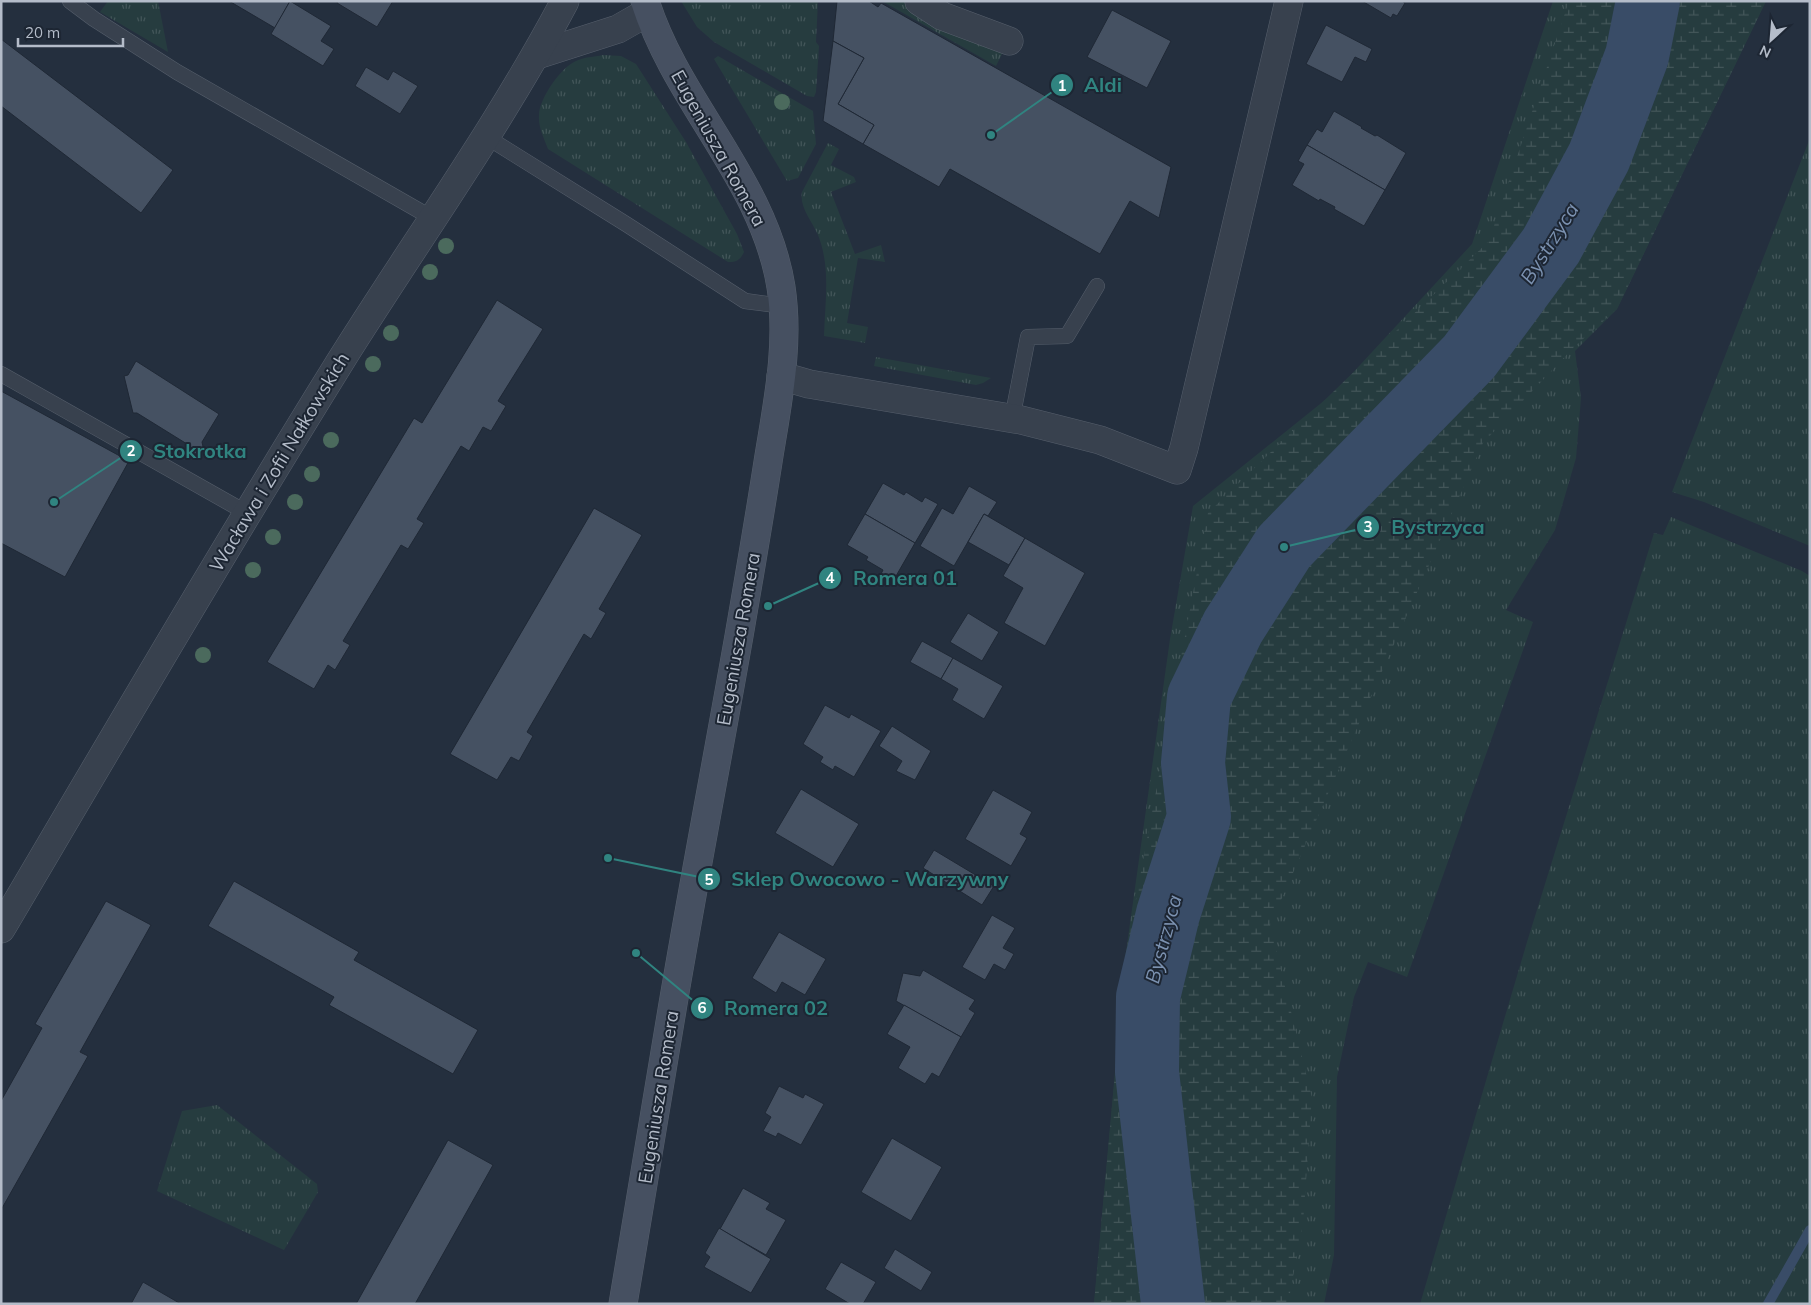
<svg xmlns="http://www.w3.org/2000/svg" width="1811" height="1305" viewBox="0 0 1811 1305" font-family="Mulish,sans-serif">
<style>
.grass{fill:url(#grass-tufts)}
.wetland{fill:url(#wetland-marsh)}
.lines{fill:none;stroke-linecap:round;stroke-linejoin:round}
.stream{stroke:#394c67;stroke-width:10}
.river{stroke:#394c67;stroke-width:64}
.building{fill:#455162;stroke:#1f2835}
.lane-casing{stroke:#565f6c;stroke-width:16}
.street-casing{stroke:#565f6c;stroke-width:29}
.secondary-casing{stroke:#565f6c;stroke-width:29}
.lane{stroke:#38414e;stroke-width:15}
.street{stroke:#38414e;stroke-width:28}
.secondary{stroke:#465061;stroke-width:28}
.tree{fill:#4b6a5d}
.labels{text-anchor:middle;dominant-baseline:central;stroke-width:4;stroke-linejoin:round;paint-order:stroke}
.street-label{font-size:19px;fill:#b4bcc9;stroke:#1d2633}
.water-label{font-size:20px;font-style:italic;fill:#7c92b1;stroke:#1d2633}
.leader{fill:none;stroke:#308480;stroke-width:2}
.callout-dot{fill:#308480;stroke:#1d2633;stroke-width:2}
.mark-label{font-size:15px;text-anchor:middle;font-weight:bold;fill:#fff}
.callout-label{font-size:20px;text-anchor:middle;font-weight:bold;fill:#308480;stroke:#1d2633;stroke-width:4;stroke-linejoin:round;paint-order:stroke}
</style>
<defs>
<pattern id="grass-tufts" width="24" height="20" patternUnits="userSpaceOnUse" patternTransform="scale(1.25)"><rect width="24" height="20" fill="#263c3f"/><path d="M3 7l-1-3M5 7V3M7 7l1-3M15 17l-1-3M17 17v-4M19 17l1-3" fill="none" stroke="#435659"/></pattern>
<pattern id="wetland-marsh" width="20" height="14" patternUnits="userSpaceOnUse" patternTransform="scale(1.25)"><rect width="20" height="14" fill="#263c3f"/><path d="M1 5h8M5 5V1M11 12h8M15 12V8" fill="none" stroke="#435659"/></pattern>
</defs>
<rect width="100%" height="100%" fill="#242f3e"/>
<g class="grass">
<path d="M 108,1 L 158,1 L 168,52 L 100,12 Z"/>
<path d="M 681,1 L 818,1 L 816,42 L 819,46 L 816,92 L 814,97 L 807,96 L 714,42 L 697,27 Z"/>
<path d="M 882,1 L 915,1 L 1003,52 L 996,66 Z"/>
<path d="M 1553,1 L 1766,1 L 1617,309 L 1575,351 L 1581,398 L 1576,458 L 1555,530 L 1506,610 L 1533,622 L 1407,977 L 1368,962 L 1354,997 L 1337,1077 L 1334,1255 L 1324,1304 L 1094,1304 L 1126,952 L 1170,639 L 1193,506 L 1335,392 L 1472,244 Z"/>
<path d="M 603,55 L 621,56 L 636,64 L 686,142 L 737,234 L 744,252 C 740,260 737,262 728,262 L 548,149 C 544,138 538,127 539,115 C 539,99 561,67 576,61 C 584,57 594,57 603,55 Z"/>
<path d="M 718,56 L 813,111 L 816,144 L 798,178 L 787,181 L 714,59 Z"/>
<path d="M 1810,138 L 1810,546 L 1704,502 L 1672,492 Z"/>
<path d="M 828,143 L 839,149 L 831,165 L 854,177 L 856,182 L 831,192 L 855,254 L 881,245 L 885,262 L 858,258 L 847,323 L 868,327 L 865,343 L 824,336 C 825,301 831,268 818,235 C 812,221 799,207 802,192 Z"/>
<path d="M 876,357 L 991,378 L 983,383 L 976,385 L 874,366 Z"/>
<path d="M 1671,517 L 1802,571 L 1810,576 L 1810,1304 L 1420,1304 L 1527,942 L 1654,533 L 1663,535 Z"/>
<path d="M 217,1105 L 317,1184 L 318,1192 L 284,1250 L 157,1191 L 182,1111 Z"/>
</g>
<path class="wetland" d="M 1569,1 L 1766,1 L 1617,309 L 1574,347 L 1483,443 L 1270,925 L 1312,1098 L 1303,1223 L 1288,1304 L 1094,1304 L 1126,952 L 1208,513 L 1489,241 Z"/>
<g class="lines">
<path class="stream" d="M 1768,1304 L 1810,1230"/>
<path class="river" d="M 1173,1304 L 1147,1072 L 1148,997 L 1168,914 L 1199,817 L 1193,763 L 1199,697 L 1233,627 L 1284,547 L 1469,357 L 1551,246 L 1599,157 L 1637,56 L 1648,1"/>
</g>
<g class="building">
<path d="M 229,1 L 290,1 L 275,28 Z"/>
<path d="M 290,1 L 331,26 L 321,41 L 334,49 L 323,66 L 271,34 Z"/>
<path d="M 338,1 L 393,1 L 377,27 L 337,3 Z"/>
<path d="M 837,1 L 869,1 L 878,7 L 881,3 L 1171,167 L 1159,218 L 1130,201 L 1100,254 L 950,169 L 939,187 L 863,144 L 874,125 L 838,104 L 864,58 L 833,41 Z"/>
<path d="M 1362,1 L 1402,1 L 1405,3 L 1397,16 L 1393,14 L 1391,18 Z"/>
<path d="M 1112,10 L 1171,41 L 1147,88 L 1087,57 Z"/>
<path d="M 1326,25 L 1372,49 L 1366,62 L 1355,57 L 1342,82 L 1306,64 Z"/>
<path d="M 1,39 L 173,170 L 141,213 L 1,106 Z"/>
<path d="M 833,41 L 864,58 L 838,104 L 874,125 L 863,144 L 823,121 Z"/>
<path d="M 366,67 L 388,80 L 393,71 L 418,86 L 400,114 L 355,86 Z"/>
<path d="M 1334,111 L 1362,127 L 1361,128 L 1375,136 L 1377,135 L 1406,153 L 1385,190 L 1307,145 L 1317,129 L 1322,132 Z"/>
<path d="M 1307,145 L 1385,190 L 1364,226 L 1334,209 L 1335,207 L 1320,199 L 1319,201 L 1292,185 L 1304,164 L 1298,161 Z"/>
<path d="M 497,300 L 543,329 L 498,401 L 506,406 L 491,431 L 483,427 L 469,451 L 461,446 L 417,519 L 424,523 L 408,549 L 401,545 L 343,641 L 350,645 L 335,670 L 328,665 L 314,689 L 267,662 L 414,418 L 422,423 Z"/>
<path d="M 136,361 L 219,414 L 202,442 L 204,451 L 192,455 L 187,444 L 137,413 L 133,413 L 124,376 L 128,375 Z"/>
<path d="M 1,391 L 129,461 L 65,577 L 1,543 Z"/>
<path d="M 883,483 L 904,495 L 906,492 L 922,502 L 925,497 L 938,504 L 915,543 L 865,514 Z"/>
<path d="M 969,486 L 997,502 L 988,516 L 984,514 L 954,566 L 920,546 L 942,508 L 953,514 Z"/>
<path d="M 594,508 L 642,535 L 599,609 L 606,613 L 591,639 L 584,634 L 527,732 L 533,736 L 519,761 L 511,757 L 497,780 L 450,754 Z"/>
<path d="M 865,514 L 915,543 L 892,583 L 880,576 L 883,570 L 866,560 L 868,557 L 847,545 Z"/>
<path d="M 984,514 L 1025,538 L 1009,565 L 968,542 Z"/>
<path d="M 1025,538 L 1085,573 L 1045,646 L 1004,623 L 1023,588 L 1003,576 Z"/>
<path d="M 968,613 L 999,632 L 982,661 L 950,642 Z"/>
<path d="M 922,641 L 953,658 L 941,679 L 910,662 Z"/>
<path d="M 953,658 L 1003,686 L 984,719 L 952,700 L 958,689 L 941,679 Z"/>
<path d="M 825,705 L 849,718 L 851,714 L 881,731 L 854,777 L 835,766 L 833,770 L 820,762 L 823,757 L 803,744 Z"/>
<path d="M 892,726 L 931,751 L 915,780 L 896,771 L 902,761 L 879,746 Z"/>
<path d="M 801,789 L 859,824 L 833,867 L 775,833 Z"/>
<path d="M 993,790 L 1032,812 L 1020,834 L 1027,838 L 1011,866 L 965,839 Z"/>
<path d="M 934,850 L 994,886 L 982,905 L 923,868 Z"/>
<path d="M 234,881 L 359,952 L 354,960 L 478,1030 L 453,1074 L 329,1005 L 334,997 L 208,926 Z"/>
<path d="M 106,901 L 151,925 L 80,1052 L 88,1056 L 1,1210 L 1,1101 L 42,1028 L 35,1024 Z"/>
<path d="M 992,915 L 1015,928 L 1003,948 L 1014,954 L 1005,970 L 994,964 L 985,980 L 962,967 Z"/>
<path d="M 779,932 L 826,959 L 805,995 L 782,982 L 776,993 L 752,978 Z"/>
<path d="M 923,970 L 975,1000 L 969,1009 L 975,1013 L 961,1037 L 896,1001 L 903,973 L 920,976 Z"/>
<path d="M 904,1005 L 961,1037 L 939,1077 L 932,1073 L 925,1084 L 898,1068 L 910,1047 L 887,1034 Z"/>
<path d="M 779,1086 L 803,1098 L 805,1094 L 824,1104 L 801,1145 L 778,1133 L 776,1137 L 763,1131 L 771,1117 L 765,1113 Z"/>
<path d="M 892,1138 L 942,1167 L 911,1221 L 861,1192 Z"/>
<path d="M 448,1140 L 493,1165 L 415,1304 L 356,1304 Z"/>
<path d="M 743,1188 L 770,1203 L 766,1209 L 786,1220 L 766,1255 L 720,1229 Z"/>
<path d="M 719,1228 L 771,1259 L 751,1293 L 704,1267 L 710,1257 L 705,1253 Z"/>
<path d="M 895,1249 L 932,1272 L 921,1291 L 884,1268 Z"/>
<path d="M 841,1262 L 876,1282 L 863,1304 L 850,1304 L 825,1289 Z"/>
<path d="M 143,1282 L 181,1304 L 131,1304 Z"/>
</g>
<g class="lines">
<g class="lane-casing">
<g id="lane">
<path d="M 70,1 L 94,19 L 177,72 L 432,218"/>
<path d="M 485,136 L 626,224 L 745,301 L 783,306"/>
<path d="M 1,374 L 247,513"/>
<path d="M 1012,419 L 1028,337 L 1067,336 L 1097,286"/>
</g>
</g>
<g class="street-casing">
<g id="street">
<path d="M 919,1 L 942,16 L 1009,41"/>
<path d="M 537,55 L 618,29 L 648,12"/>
<path d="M 781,376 L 809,384 L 1021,420 L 1100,440 L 1177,470 L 1184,448 L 1289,1"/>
<path d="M 1,929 C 113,739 224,549 340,362 C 415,242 499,126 565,1"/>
</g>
</g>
<g class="secondary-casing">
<path id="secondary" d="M 623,1304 C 640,1206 656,1108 672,1010 C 693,885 717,761 739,636 C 749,578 759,520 768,462 C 777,405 790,346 781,287 C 764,180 677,103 645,1"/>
</g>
<use href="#lane" class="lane"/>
<use href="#street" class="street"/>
<use href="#secondary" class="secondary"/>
</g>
<g class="tree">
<circle cx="782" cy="102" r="8"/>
<circle cx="446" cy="246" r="8"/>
<circle cx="430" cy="272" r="8"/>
<circle cx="391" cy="333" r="8"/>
<circle cx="373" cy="364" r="8"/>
<circle cx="331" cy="440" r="8"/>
<circle cx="312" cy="474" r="8"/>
<circle cx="295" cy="502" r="8"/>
<circle cx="273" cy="537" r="8"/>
<circle cx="253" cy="570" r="8"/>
<circle cx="203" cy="655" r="8"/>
</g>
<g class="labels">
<g class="street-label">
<text transform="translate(719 148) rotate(61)">Eugeniusza Romera</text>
<text transform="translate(279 462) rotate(-59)">Wacława i Zofii Nałkowskich</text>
<text transform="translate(738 639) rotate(-80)">Eugeniusza Romera</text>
<text transform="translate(658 1097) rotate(-81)">Eugeniusza Romera</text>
</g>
<g class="water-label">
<text transform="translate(1549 243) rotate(-58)">Bystrzyca</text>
<text transform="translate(1163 939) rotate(-75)">Bystrzyca</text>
</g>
</g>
<path class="leader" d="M991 135L1062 85M54 502L131 451M1284 547L1368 527M768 606L830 578M608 858L709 879M636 953L702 1008"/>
<g class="callout-dot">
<circle cx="991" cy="135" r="5"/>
<circle cx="54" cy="502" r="5"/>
<circle cx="1284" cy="547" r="5"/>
<circle cx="768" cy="606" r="5"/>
<circle cx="608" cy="858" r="5"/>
<circle cx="636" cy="953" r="5"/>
<circle cx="1062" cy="85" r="12"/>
<circle cx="131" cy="451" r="12"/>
<circle cx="1368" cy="527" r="12"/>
<circle cx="830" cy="578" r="12"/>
<circle cx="709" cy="879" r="12"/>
<circle cx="702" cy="1008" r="12"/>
</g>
<g class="mark-label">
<text x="1062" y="91">1</text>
<text x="131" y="456">2</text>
<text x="1368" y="532">3</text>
<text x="830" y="583">4</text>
<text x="709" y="885">5</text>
<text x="702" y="1013">6</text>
</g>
<g class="callout-label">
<text x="1103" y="92">Aldi</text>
<text x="200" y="458">Stokrotka</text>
<text x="1438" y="534">Bystrzyca</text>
<text x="905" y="585">Romera 01</text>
<text x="870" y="886">Sklep Owocowo - Warzywny</text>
<text x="776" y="1015">Romera 02</text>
</g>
<rect width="1811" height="1305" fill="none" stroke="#b4bcc9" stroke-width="5"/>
<g transform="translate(1771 40) rotate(206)" stroke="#1d2633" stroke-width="4" paint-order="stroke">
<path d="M0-4L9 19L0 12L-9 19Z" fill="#b4bcc9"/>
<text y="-8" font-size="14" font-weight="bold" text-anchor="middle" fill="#b4bcc9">N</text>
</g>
<path d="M18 38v8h105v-8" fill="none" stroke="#b4bcc9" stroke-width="2.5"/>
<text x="25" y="38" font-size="15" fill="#b4bcc9" stroke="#1d2633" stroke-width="4" paint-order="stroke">20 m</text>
</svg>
